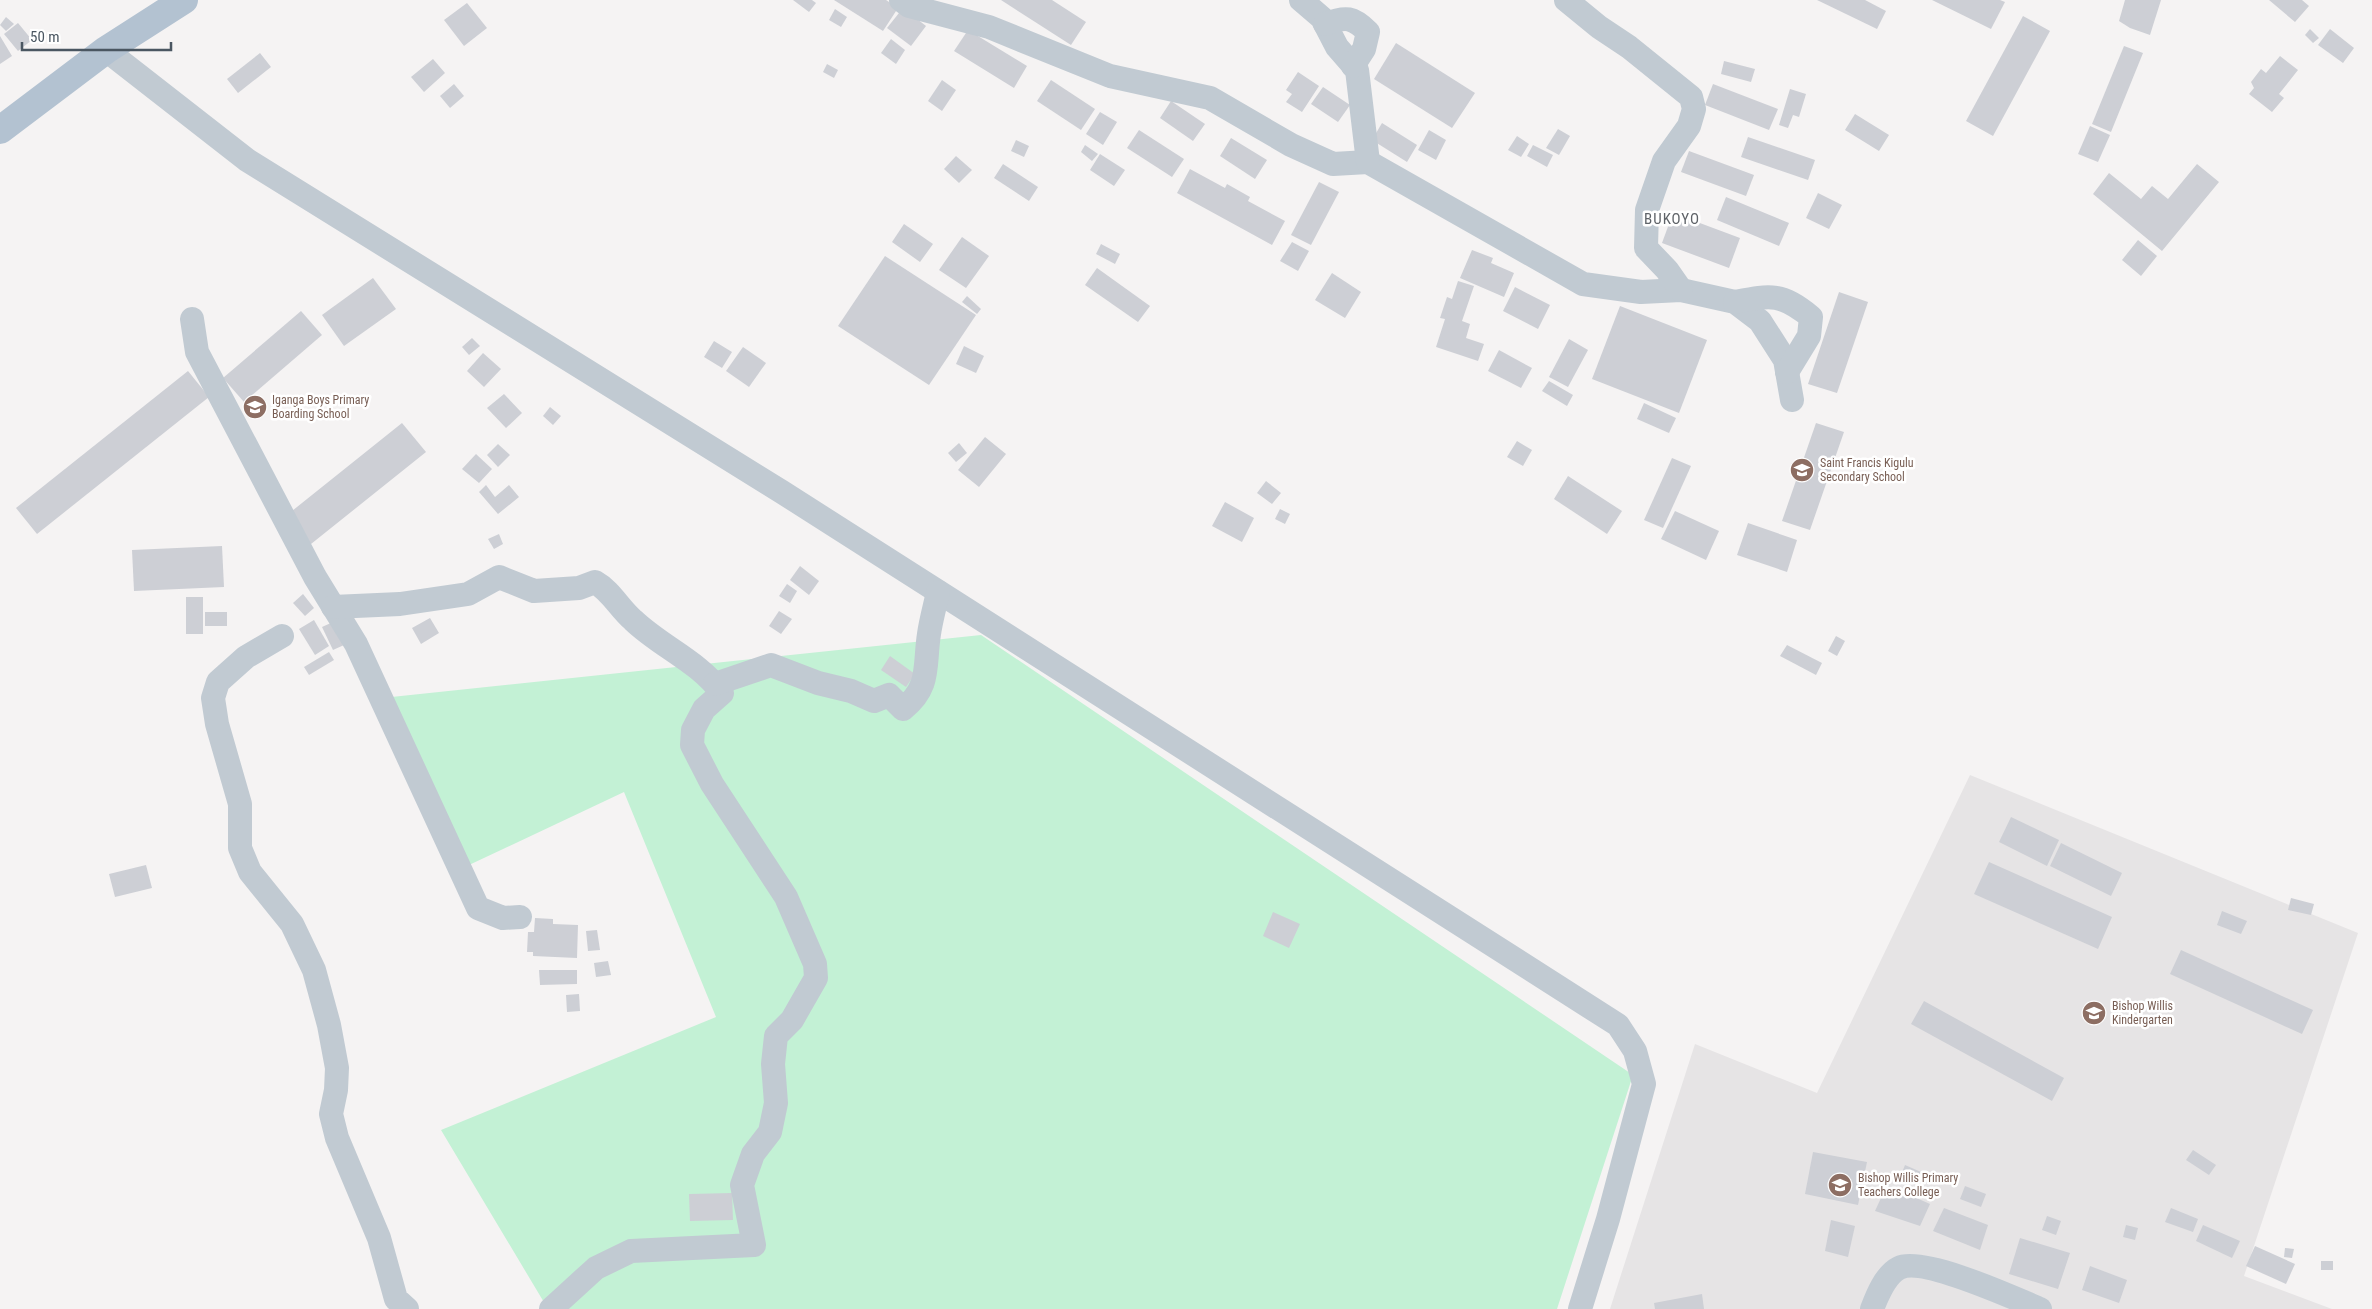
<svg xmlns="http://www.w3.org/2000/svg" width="2372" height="1309" viewBox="0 0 2372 1309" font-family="'Roboto Condensed',sans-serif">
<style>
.education{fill:#e6e4e5}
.garden{fill:#c3f1d5}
.building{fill:#cdcfd5}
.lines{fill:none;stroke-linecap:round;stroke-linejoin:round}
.minor{stroke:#c1cad2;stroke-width:24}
.major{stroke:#b3c2d1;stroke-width:28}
.labels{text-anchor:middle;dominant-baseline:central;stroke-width:5;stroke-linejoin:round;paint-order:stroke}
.education-label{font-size:12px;fill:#785e54;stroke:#fff;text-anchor:start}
.quarter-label{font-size:15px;letter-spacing:1px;fill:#5f6368;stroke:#fff}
</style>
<rect width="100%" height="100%" fill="#f5f3f3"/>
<path class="education" d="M 1970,775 L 2358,933 L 2244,1276 L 2332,1309 L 1610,1309 L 1695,1044 L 1817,1093 Z"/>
<path class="garden" d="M 981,635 L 1633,1075 L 1557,1309 L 548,1309 L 441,1130 L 716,1017 L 624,792 L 469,865 L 382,698 Z"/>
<g class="building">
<path d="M 793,0 L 812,0 L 816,3 L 809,12 Z"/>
<path d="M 834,0 L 886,0 L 898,8 L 883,31 Z"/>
<path d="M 1001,0 L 1052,0 L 1086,22 L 1071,45 Z"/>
<path d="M 1817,0 L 1865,0 L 1886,11 L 1877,29 Z"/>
<path d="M 1932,0 L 2000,0 L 2005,2 L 1991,29 Z"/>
<path d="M 2125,0 L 2161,0 L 2150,35 L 2130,28 L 2119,21 Z"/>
<path d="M 2269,0 L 2302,0 L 2309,6 L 2295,22 Z"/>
<path d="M 467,3 L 487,28 L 464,46 L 444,20 Z"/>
<path d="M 903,8 L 926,26 L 911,46 L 887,28 Z"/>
<path d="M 835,9 L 847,17 L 841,27 L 829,20 Z"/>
<path d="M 2023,16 L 2050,31 L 1993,136 L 1966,121 Z"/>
<path d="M 6,17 L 14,24 L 6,31 L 0,25 Z"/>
<path d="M 18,23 L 32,40 L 18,51 L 4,34 Z"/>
<path d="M 2310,29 L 2319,38 L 2313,43 L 2305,35 Z"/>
<path d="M 2330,29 L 2354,48 L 2343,63 L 2318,45 Z"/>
<path d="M 968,30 L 1027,66 L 1014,88 L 954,51 Z"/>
<path d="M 0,36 L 12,56 L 0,64 Z"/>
<path d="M 891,39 L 905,50 L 896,64 L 881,53 Z"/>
<path d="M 1396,43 L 1475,93 L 1452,128 L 1374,79 Z"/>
<path d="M 2124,46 L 2143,53 L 2111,132 L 2092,124 Z"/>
<path d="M 260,53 L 271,67 L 238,93 L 227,79 Z"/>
<path d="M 2280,56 L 2298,70 L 2279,94 L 2284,98 L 2272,112 L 2249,94 L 2254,88 L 2251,82 L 2261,69 L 2266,73 Z"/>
<path d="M 433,59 L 445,73 L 424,92 L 411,77 Z"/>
<path d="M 1724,61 L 1755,69 L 1751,82 L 1721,74 Z"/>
<path d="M 827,64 L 838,70 L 834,78 L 823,72 Z"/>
<path d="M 1298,72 L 1319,86 L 1302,112 L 1286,102 L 1292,94 L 1286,90 Z"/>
<path d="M 942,80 L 956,90 L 942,111 L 928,101 Z"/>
<path d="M 1051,80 L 1095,109 L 1081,130 L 1037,101 Z"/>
<path d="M 454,84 L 464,96 L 450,108 L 440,96 Z"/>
<path d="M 1713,84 L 1778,109 L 1769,130 L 1705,105 Z"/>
<path d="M 1323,87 L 1350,105 L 1338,122 L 1311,104 Z"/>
<path d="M 1790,89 L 1806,94 L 1799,117 L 1793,115 L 1788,128 L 1779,125 Z"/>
<path d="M 1171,101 L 1205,124 L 1193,141 L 1160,118 Z"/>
<path d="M 1100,112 L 1117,122 L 1103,145 L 1086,134 Z"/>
<path d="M 1855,114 L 1889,135 L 1879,151 L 1845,130 Z"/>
<path d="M 1382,123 L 1417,145 L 1407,162 L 1372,140 Z"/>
<path d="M 2090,126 L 2110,135 L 2098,162 L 2078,154 Z"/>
<path d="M 1558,129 L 1570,136 L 1559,155 L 1546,148 Z"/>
<path d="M 1139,130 L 1184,159 L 1172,177 L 1127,148 Z"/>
<path d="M 1429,130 L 1446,140 L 1436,160 L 1418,150 Z"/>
<path d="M 1517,136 L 1529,144 L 1521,157 L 1508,150 Z"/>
<path d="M 1748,137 L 1815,160 L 1808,180 L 1741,157 Z"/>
<path d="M 1231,138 L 1267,160 L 1255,179 L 1220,156 Z"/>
<path d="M 1016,140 L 1029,146 L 1024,157 L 1011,151 Z"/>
<path d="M 1085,145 L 1098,154 L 1092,161 L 1081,152 Z"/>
<path d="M 1533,145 L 1553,155 L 1547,167 L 1527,156 Z"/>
<path d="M 1689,151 L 1754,175 L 1746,196 L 1681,172 Z"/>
<path d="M 1100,154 L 1125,170 L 1114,186 L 1090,170 Z"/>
<path d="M 956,156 L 972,170 L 959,183 L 944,169 Z"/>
<path d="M 1003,164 L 1038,187 L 1029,201 L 994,178 Z"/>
<path d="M 2197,164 L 2219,182 L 2162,251 L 2093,194 L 2109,173 L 2141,199 L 2152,186 L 2168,199 Z"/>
<path d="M 1190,169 L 1225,188 L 1227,184 L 1250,197 L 1248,201 L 1285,221 L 1272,245 L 1177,193 Z"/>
<path d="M 1319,182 L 1339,192 L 1311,245 L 1291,235 Z"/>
<path d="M 1818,193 L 1842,205 L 1829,229 L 1806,218 Z"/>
<path d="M 1726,197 L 1789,223 L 1779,246 L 1717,220 Z"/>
<path d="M 1673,213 L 1740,238 L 1729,268 L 1662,243 Z"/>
<path d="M 904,224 L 933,244 L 920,262 L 892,242 Z"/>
<path d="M 962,237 L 989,256 L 966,288 L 939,270 Z"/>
<path d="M 2138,240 L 2157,256 L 2141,276 L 2122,260 Z"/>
<path d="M 1292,242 L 1309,251 L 1298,271 L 1280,261 Z"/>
<path d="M 1101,244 L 1120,254 L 1115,264 L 1096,254 Z"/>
<path d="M 1472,250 L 1493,258 L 1491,263 L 1514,273 L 1504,297 L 1460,278 Z"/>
<path d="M 885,256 L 976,315 L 929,385 L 838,326 Z"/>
<path d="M 1097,268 L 1150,306 L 1138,322 L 1085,285 Z"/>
<path d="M 1332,273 L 1361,292 L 1345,318 L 1315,300 Z"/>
<path d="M 373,278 L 396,309 L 344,346 L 322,315 Z"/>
<path d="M 1458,281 L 1474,286 L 1462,321 L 1470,324 L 1466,338 L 1484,344 L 1478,361 L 1436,347 L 1445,319 L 1440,318 L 1447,297 L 1452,299 Z"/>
<path d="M 1515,287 L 1550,305 L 1538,329 L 1503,311 Z"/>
<path d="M 1839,292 L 1868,302 L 1837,393 L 1808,384 Z"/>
<path d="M 967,296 L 981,309 L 977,314 L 962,302 Z"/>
<path d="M 1620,306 L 1707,340 L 1679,413 L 1592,379 Z"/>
<path d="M 301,311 L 322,335 L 244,402 L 223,378 Z"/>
<path d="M 472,338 L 480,346 L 469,355 L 462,347 Z"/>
<path d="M 1569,339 L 1588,350 L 1568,387 L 1549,377 Z"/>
<path d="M 714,341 L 732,352 L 722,368 L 704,357 Z"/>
<path d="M 964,346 L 984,356 L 976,373 L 956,364 Z"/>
<path d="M 743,347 L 766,363 L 749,387 L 726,371 Z"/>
<path d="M 1499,350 L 1532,368 L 1521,388 L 1488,371 Z"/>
<path d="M 483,353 L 501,369 L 484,387 L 467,371 Z"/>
<path d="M 188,371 L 209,397 L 37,534 L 16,508 Z"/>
<path d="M 1549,381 L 1573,395 L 1567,406 L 1542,391 Z"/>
<path d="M 504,394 L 522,413 L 506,428 L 487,408 Z"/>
<path d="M 1644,403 L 1676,418 L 1669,433 L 1637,419 Z"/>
<path d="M 550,407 L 561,416 L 553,425 L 543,416 Z"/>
<path d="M 402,423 L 426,452 L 311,544 L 287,515 Z"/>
<path d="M 1816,423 L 1844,432 L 1810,530 L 1782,521 Z"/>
<path d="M 985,437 L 1006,454 L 979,487 L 958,470 Z"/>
<path d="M 1517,441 L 1532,450 L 1523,466 L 1507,457 Z"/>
<path d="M 959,443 L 967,453 L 956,462 L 948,453 Z"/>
<path d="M 498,444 L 510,455 L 498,467 L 487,455 Z"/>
<path d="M 476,454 L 492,469 L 479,483 L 462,469 Z"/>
<path d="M 1672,458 L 1691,466 L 1663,528 L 1644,520 Z"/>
<path d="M 1568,476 L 1622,511 L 1607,534 L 1554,499 Z"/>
<path d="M 1266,481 L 1281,493 L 1272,504 L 1257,493 Z"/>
<path d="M 486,485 L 495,497 L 509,485 L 519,497 L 498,514 L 479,492 Z"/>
<path d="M 1225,502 L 1254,518 L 1242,542 L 1212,526 Z"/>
<path d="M 1280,509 L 1290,514 L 1285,524 L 1275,519 Z"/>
<path d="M 1675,511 L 1719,531 L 1706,560 L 1661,539 Z"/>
<path d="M 1748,523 L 1797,540 L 1787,572 L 1737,555 Z"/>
<path d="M 499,534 L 503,544 L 494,549 L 488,539 Z"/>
<path d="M 222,546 L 224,587 L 134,591 L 132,550 Z"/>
<path d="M 800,566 L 819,581 L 809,595 L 790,580 Z"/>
<path d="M 787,584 L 797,591 L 790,603 L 779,596 Z"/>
<path d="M 303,594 L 314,608 L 305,616 L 293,603 Z"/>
<rect x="186" y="597" width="17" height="37"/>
<path d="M 779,611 L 792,619 L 781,634 L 769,626 Z"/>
<rect x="205" y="612" width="22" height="14"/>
<path d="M 430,618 L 439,633 L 421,644 L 412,628 Z"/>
<path d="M 314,620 L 329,646 L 315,655 L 299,629 Z"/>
<path d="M 333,622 L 344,645 L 333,650 L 322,627 Z"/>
<path d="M 1836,636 L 1845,641 L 1837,656 L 1828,651 Z"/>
<path d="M 1787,645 L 1822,663 L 1816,675 L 1780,656 Z"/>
<path d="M 329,652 L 334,660 L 309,675 L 304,667 Z"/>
<path d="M 890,656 L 915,674 L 906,687 L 881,670 Z"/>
<path d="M 2011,817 L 2059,840 L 2047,866 L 1999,842 Z"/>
<path d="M 2061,843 L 2122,873 L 2111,896 L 2050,866 Z"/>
<path d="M 1989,862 L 2112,917 L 2098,949 L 1974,894 Z"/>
<path d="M 146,865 L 152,888 L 115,897 L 109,874 Z"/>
<path d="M 2291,898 L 2314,904 L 2311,915 L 2288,910 Z"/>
<path d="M 2222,911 L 2247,921 L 2241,934 L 2217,925 Z"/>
<path d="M 1273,912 L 1300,924 L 1289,948 L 1263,936 Z"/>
<path d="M 535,918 L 553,919 L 553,924 L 578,925 L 577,958 L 533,956 L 533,952 L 527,952 L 528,932 L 534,932 Z"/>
<path d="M 597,930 L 600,950 L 588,951 L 586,931 Z"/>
<path d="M 2181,950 L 2313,1010 L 2302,1034 L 2170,974 Z"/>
<path d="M 608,961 L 611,975 L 596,977 L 594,963 Z"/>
<path d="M 539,970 L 577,970 L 577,984 L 540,985 Z"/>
<path d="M 579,994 L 580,1011 L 567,1012 L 566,995 Z"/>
<path d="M 1924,1001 L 2064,1078 L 2052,1101 L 1911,1024 Z"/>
<path d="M 2193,1150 L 2216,1165 L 2209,1175 L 2186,1160 Z"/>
<path d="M 1813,1152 L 1867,1162 L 1858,1205 L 1805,1194 Z"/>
<path d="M 1905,1165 L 1921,1172 L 1917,1182 L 1901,1175 Z"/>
<path d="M 1887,1185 L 1930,1204 L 1920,1226 L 1875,1211 Z"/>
<path d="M 1965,1186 L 1986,1194 L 1981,1207 L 1960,1199 Z"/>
<path d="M 732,1193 L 733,1220 L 690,1221 L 689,1194 Z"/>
<path d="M 1944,1208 L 1988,1225 L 1980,1250 L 1933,1231 Z"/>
<path d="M 2171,1208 L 2198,1219 L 2193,1232 L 2165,1222 Z"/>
<path d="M 2047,1216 L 2061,1221 L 2056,1235 L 2042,1230 Z"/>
<path d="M 1831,1220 L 1855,1226 L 1848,1257 L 1825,1251 Z"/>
<path d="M 2126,1225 L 2138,1228 L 2135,1240 L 2123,1237 Z"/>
<path d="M 2203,1225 L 2240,1241 L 2232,1258 L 2196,1241 Z"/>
<path d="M 2020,1238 L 2070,1253 L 2058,1289 L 2009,1274 Z"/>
<path d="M 2255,1246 L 2295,1264 L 2286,1284 L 2246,1266 Z"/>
<path d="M 2285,1248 L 2294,1249 L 2292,1258 L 2284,1257 Z"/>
<rect x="2321" y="1261" width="12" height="9"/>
<path d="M 2090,1266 L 2127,1280 L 2119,1303 L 2082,1290 Z"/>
<path d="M 1702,1294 L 1704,1309 L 1655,1309 L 1654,1303 Z"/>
</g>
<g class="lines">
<g class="minor">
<path d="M 901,0 L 909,6 L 989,27 L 1110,76 L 1210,98 L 1291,145 L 1333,164 L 1368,162 L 1583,284 L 1641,292 L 1681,290 L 1735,302 L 1760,321 L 1785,360 L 1792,400"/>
<path d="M 1301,0 L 1322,18 L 1337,47 L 1357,70 L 1368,162"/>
<path d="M 1566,0 L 1599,27 L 1629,47 L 1691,97 L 1694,109 L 1689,126 L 1664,161 L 1647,210 L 1646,248 L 1667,270 L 1681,290"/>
<path d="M 1325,24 C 1346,16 1353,17 1368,32 L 1364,49 L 1353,66"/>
<path d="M 106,50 L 247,160 L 782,492 L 1618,1025 L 1635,1051 L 1644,1084 L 1608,1219 L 1580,1309"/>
<path d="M 1735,302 C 1772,295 1781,293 1811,317 L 1809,336 L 1787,372"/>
<path d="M 192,319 L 197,352 L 315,577 L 356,644 L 478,908 L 503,918 L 520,917"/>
<path d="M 333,607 L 400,604 L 468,594 L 499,577 L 534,591 L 579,588 L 595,582 C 611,591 619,608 633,620 C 661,647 697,660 722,693 L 704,709 L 693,730 L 692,745 L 712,784 L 786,897 L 815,964 L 816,978 L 792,1020 L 776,1036 L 773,1064 L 776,1103 L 770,1132 L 753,1154 L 742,1185 L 754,1245 L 631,1251 L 596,1268 L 551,1309"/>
<path d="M 282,636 L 246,657 L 218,682 L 213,698 L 217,724 L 240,804 L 240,848 L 250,872 L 292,924 L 314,970 L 329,1025 L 337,1068 L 336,1090 L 331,1114 L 337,1138 L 379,1238 L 396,1299 L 407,1309"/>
<path d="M 715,684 L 771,665 L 818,683 L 851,691 L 874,701 L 889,695 L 903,709 C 931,687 924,666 929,634 C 931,620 935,606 938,592"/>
<path d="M 1872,1309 C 1877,1296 1885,1275 1899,1268 C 1922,1256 2014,1298 2040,1309"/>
</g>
<path class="major" d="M 0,130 L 106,50 L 184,0"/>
</g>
<defs>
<g id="school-disc" transform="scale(1.25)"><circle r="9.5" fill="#8d6e63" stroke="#fff"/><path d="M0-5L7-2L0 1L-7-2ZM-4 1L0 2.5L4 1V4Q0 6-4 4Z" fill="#fff"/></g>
</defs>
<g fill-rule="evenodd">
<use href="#school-disc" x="255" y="407"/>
<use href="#school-disc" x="1802" y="470"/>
<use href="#school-disc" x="2094" y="1013"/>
<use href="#school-disc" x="1840" y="1185"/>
</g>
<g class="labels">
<g class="education-label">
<text x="272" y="400">Iganga Boys Primary<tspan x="272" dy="14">Boarding School</tspan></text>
<text x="1820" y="463">Saint Francis Kigulu<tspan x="1820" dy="14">Secondary School</tspan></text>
<text x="2112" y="1006">Bishop Willis<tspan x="2112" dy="14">Kindergarten</tspan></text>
<text x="1858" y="1178">Bishop Willis Primary<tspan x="1858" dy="14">Teachers College</tspan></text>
</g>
<g class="quarter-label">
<text x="1672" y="219">BUKOYO</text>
</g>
</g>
<path d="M22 42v8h149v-8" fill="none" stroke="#4a5661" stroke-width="2.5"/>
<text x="30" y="42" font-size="15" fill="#4a5661" stroke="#ffffff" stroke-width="4" paint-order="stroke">50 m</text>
</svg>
